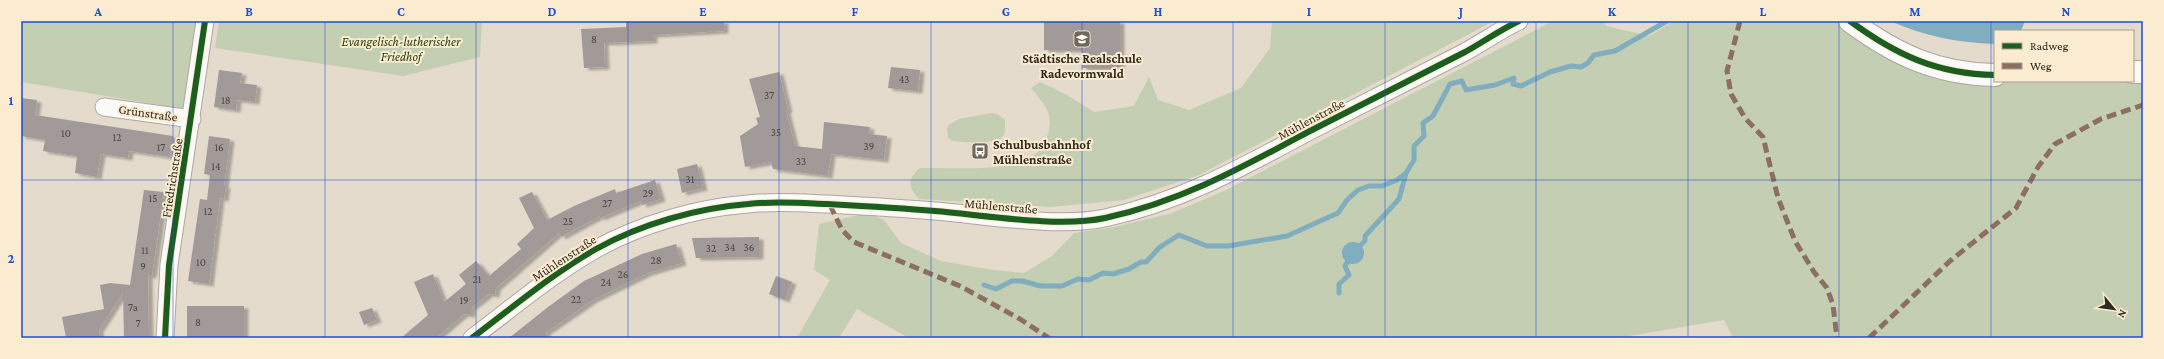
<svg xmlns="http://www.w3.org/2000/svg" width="2164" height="359" viewBox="0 0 2164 359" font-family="'Crimson Pro',serif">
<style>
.green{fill:#c4ceb2}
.water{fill:#80aebe}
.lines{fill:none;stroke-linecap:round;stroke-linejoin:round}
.stream{stroke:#80aebe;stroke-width:5}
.building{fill:#a19a98;filter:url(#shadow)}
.street-casing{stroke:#afa89d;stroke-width:19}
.secondary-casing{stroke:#afa89d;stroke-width:24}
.street{stroke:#fbfaf8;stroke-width:17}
.secondary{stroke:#fbfaf8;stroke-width:22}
.quiet{stroke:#8d6e63;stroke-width:5;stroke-dasharray:10 5;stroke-linecap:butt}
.cycleway-casing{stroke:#fbebd0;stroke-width:8}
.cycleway{stroke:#1b5e20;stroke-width:6}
.grid{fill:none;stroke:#1d4ed8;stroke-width:1;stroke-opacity:0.55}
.labels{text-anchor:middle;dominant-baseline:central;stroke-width:4;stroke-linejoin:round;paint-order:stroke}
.number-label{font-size:11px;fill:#4c463d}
.park-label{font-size:13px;font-style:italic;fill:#1e3f06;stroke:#fbebd0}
.poi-label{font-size:13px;font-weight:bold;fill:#302a1f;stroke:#fbebd0}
.street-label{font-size:13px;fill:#302a1f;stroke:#fbebd0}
.neatline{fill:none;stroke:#1d4ed8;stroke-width:1.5}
.grid-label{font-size:13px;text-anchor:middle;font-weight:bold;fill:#1d4ed8}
</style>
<defs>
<filter id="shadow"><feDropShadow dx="4.5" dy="2.5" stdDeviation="1" flood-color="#0004"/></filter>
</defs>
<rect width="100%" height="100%" fill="#e4dbcd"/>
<g class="green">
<path d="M 21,21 L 197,21 L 184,109 L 21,82 Z"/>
<path d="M 219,21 L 482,21 L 480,57 L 403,76 L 215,48 Z"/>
<path d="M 1272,21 L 1494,21 L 1199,175 L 1124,200 L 1051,207 L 919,199 C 908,187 907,179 920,168 C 954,167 1018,175 1042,148 C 1045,145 1046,140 1047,137 C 1055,114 1045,105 1031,88 L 1040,82 L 1067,95 L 1094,112 L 1134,106 L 1149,77 L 1158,100 L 1189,110 L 1241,88 L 1270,48 Z"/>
<path d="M 1553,21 L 1604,21 L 1606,26 L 1649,36 L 1674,21 L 1837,21 L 1858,37 L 1977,82 L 2143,80 L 2143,338 L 1733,338 L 1724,320 L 1617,338 L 909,338 L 857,309 L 839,338 L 797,338 L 830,280 L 814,270 L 819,224 L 868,213 L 884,220 L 901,243 L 941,261 L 993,270 L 1024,273 L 1052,256 L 1074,233 L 1115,227 L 1172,213 L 1226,190 Z"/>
<path d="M 992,113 L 997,114 L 1005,120 L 1005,131 C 1004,134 1003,137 1000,139 C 992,143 953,144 948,138 L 947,128 L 950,124 L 959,119 Z"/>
</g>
<g class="water">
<path d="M 1890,21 L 2025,21 L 2021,31 L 1995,31 L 1995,44 C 1958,43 1924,36 1890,21 Z"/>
<circle cx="1353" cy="253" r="11"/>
</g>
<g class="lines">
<g class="stream">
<path d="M 1356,249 L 1365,241 L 1365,236 L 1399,199 L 1406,173"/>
<path d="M 984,285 L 996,289 L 1012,281 L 1022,281 L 1041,286 L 1062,286 L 1078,279 L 1089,280 L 1103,273 L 1113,274 L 1129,269 L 1141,262 L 1146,262 L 1160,247 L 1179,235 L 1207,246 L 1228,246 L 1287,236 L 1338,213 L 1347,200 L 1358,190 L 1369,186 L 1382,186 L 1397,180 L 1406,173 L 1414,160 L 1414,146 L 1424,136 L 1423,123 L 1433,116 L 1450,84 L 1462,81 L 1466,90 L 1495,85 L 1514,78 L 1513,84 L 1521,86 L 1550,72 L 1571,66 L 1581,67 L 1588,63 L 1594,55 L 1615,51 L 1667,21"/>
<path d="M 1339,293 L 1339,284 L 1349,275 L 1345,266 L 1350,257"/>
</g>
</g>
<g class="building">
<path d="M 626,21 L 724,21 L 724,31 L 653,35 L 653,41 L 604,43 L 605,67 L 584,68 L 581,29 L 626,27 Z"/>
<path d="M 1044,21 L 1120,21 L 1120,68 L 1082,68 L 1082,50 L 1044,50 Z"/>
<path d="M 891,67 L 920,70 L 918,91 L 888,88 Z"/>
<path d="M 219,70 L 242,73 L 240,83 L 257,85 L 255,102 L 237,100 L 236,110 L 214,107 Z"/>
<path d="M 779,72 L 788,110 L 786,111 L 795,146 L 822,149 L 824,122 L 870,127 L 869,134 L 887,136 L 884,160 L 831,154 L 828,176 L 773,169 L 771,162 L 745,167 L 740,136 L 758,124 L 756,118 L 760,117 L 749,79 Z"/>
<path d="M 21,98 L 37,100 L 35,115 L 173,136 L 170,157 L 129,151 L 128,158 L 101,154 L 97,177 L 75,173 L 77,156 L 43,151 L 45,140 L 21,136 Z"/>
<path d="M 209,136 L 230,139 L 224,186 L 226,186 L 224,199 L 220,198 L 209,284 L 188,281 L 200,199 L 207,200 L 210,175 L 204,174 Z"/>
<path d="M 697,164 L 703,188 L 682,193 L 677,169 Z"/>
<path d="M 655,180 L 661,199 L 642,205 L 641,201 L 600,218 L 600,216 L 561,237 L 559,233 L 496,288 L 495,295 L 489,294 L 471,308 L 471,315 L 464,314 L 436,338 L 401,338 L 428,315 L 414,282 L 433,274 L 444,302 L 466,284 L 459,275 L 476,261 L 489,276 L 521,249 L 517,244 L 534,228 L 519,198 L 532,192 L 547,220 L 574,206 L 615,189 L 616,193 Z"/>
<path d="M 144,190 L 164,192 L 152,276 L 148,275 L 149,338 L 124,338 L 123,293 L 99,330 L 100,338 L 66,338 L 62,317 L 104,309 L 100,285 L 110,283 L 130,285 Z"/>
<path d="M 759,237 L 759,257 L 696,258 L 692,238 Z"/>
<path d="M 676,244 L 682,263 L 648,273 L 593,300 L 545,333 L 549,338 L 509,338 L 548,307 L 584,281 L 642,254 Z"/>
<path d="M 776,276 L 792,282 L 785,300 L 769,294 Z"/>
<rect x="187" y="306" width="57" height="32"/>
<path d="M 372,308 L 377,320 L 364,325 L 359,312 Z"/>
</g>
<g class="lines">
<g class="street-casing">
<g id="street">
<path d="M 104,107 L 192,119"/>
<path d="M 165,338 L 169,265 L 205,21"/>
<path d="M 472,338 C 513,307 552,274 596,249 C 641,224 697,208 748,204 C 774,201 801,203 827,204 C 863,206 899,208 935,211 C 984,215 1058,228 1105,218 C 1180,202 1241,168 1308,132 C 1360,105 1413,79 1465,52 C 1483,42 1500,30 1519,21"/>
</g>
</g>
<g class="secondary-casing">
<g id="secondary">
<path d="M 1850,21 C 1896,55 1937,74 1995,75"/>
<path d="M 2133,72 L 2143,72"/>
</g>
</g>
<use href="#street" class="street"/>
<use href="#secondary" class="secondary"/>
<g class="quiet">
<path d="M 1740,21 L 1727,71 L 1731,94 L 1745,118 L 1763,137 L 1778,198 L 1795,241 L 1814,272 L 1827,288 L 1833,305 L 1837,338"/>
<path d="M 830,205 L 842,230 L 854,242 L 960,286 L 1020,319 L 1049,338"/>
<path d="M 1869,338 L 1950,261 L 2016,208 L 2038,167 L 2055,144 L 2101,119 L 2143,105"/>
</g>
<g class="cycleway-casing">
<g id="cycleway">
<path d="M 1850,21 C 1896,55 1937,74 1995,75"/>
<path d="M 165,338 L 169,265 L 205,21"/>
<path d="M 472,338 C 513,307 552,274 596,249 C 641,224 697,208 748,204 C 774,201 801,203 827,204 C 863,206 899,208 935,211 C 984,215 1058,228 1105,218 C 1180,202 1241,168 1308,132 C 1360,105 1413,79 1465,52 C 1483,42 1500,30 1519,21"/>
</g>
</g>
<use href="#cycleway" class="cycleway"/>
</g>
<path class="grid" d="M 173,21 L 173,338M 325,21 L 325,338M 476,21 L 476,338M 628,21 L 628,338M 779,21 L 779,338M 931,21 L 931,338M 1082,21 L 1082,338M 1233,21 L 1233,338M 1385,21 L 1385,338M 1536,21 L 1536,338M 1688,21 L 1688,338M 1839,21 L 1839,338M 1991,21 L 1991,338M 21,180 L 2143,180"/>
<defs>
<g id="school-square" transform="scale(0.9)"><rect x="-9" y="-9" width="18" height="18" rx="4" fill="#6f685c" stroke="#fbebd0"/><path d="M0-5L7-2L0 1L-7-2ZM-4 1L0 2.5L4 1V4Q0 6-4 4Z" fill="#fff"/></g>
<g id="bus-square" transform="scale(0.9)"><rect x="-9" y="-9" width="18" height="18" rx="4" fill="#6f685c" stroke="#fbebd0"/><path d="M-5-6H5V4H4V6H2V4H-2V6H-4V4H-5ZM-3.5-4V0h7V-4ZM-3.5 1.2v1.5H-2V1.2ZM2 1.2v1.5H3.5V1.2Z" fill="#fff"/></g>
</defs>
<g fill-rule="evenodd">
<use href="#school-square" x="1082" y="39"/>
<use href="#bus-square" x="980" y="151"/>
</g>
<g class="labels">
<g class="number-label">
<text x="594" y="39">8</text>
<text x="904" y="79">43</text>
<text x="769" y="95">37</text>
<text x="226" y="100">18</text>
<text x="776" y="132">35</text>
<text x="66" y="133">10</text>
<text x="117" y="137">12</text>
<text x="869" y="146">39</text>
<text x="161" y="147">17</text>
<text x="219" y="147">16</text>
<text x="801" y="161">33</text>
<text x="216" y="166">14</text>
<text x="690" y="179">31</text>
<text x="648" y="193">29</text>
<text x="153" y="198">15</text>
<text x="607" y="203">27</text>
<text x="208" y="211">12</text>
<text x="568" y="221">25</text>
<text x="730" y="247">34</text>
<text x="749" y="247">36</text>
<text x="711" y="248">32</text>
<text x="145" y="250">11</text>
<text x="656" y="260">28</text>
<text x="201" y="262">10</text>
<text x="143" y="266">9</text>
<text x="623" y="274">26</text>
<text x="477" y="279">21</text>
<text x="606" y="282">24</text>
<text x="576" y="299">22</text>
<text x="464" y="300">19</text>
<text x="133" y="307">7a</text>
<text x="198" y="322">8</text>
<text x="138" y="323">7</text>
</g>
<g class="park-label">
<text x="401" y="41">Evangelisch-lutherischer<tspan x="401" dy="15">Friedhof</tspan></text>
</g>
<g class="poi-label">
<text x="1082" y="58">Städtische Realschule<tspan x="1082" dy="15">Radevormwald</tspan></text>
<text x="993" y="144" text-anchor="start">Schulbusbahnhof<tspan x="993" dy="15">Mühlenstraße</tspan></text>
</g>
<g class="street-label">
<text transform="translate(148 113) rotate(8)">Grünstraße</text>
<text transform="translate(1311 119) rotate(-28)">Mühlenstraße</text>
<text transform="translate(172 178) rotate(-81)">Friedrichstraße</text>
<text transform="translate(1001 206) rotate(5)">Mühlenstraße</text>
<text transform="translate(564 258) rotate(-33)">Mühlenstraße</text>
</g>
</g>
<rect width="2164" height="359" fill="none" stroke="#fbebd0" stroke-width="44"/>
<rect x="1994" y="30" width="140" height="52" fill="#fbebd0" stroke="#aa9e89"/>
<rect x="2002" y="43" width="20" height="6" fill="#1b5e20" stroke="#aa9e89"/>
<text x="2030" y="50" font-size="12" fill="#302a1f">Radweg</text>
<rect x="2002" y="63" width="20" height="6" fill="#8d6e63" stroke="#aa9e89"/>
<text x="2030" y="70" font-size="12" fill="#302a1f">Weg</text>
<g transform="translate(2114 309) rotate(119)" stroke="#fbebd0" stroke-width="3" paint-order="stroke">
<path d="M0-3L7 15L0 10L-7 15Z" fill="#302a1f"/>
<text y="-6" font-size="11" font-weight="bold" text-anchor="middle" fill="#302a1f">N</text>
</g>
<rect x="22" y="22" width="2120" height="315" class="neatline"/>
<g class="grid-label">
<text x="98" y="16">A</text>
<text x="249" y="16">B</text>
<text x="401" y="16">C</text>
<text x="552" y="16">D</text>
<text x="703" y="16">E</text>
<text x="855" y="16">F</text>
<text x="1006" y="16">G</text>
<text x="1158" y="16">H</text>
<text x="1309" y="16">I</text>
<text x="1461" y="16">J</text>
<text x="1612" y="16">K</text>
<text x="1763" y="16">L</text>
<text x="1915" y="16">M</text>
<text x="2066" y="16">N</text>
<text x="11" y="105">1</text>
<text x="11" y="263">2</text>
</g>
</svg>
